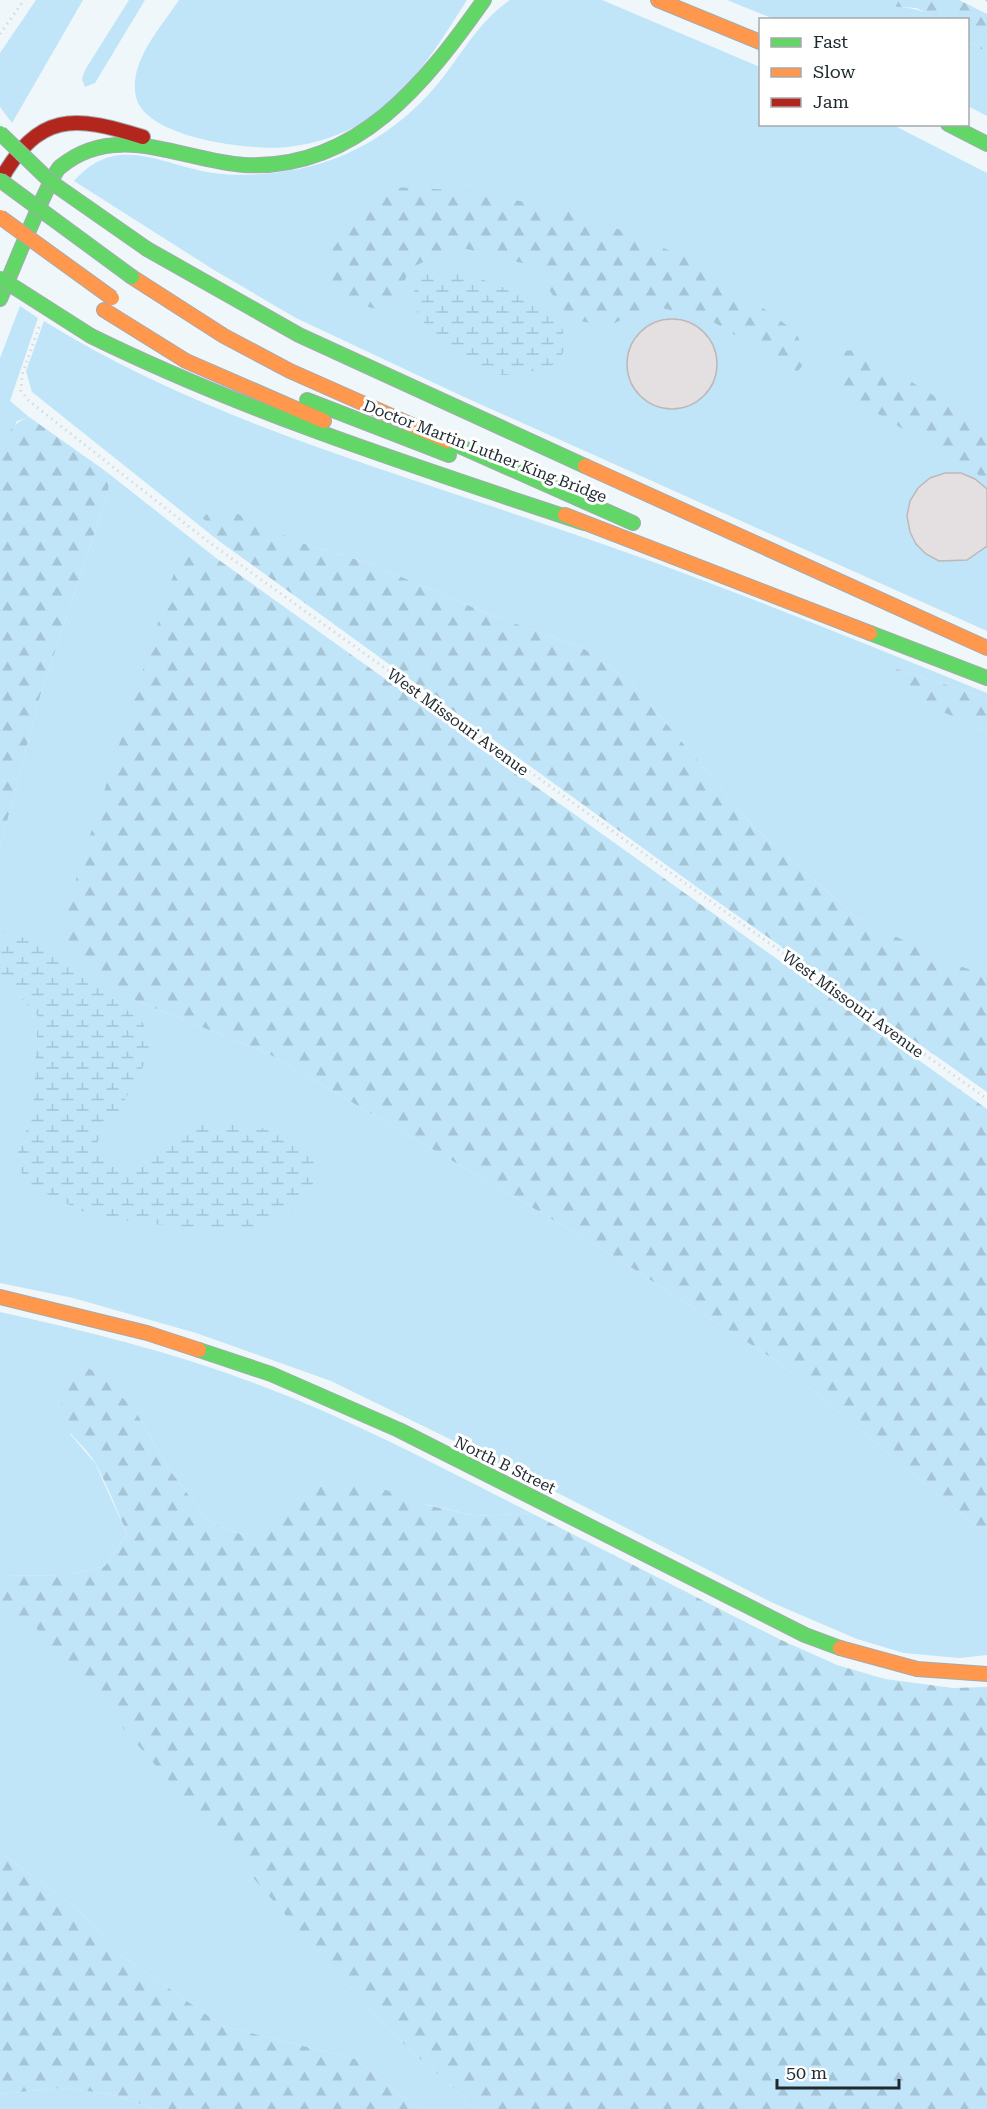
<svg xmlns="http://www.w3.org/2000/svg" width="987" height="2109" viewBox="0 0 987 2109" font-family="'Roboto Serif',serif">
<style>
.green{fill:#c0e4f8}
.forest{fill:url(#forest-firs)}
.wetland{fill:url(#wetland-marsh)}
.building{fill:#e4e0e2;stroke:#bcb9bb;stroke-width:1.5}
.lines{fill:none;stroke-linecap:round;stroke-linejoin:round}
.fast-casing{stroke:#a2abb0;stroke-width:16}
.slow-casing{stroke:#a2abb0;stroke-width:16}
.jam-casing{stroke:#a2abb0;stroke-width:16}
.path{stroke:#d8dadb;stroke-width:3;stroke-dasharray:1.5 4.5;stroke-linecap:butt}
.fast{stroke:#63d668;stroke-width:14}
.slow{stroke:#ff974d;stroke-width:14}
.jam{stroke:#b3261e;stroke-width:14}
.tram{stroke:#cbcdcf;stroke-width:1.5}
.fast-bridge-casing{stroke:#a2abb0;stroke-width:16;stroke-linecap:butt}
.slow-bridge-casing{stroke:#a2abb0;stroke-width:16;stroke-linecap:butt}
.fast-bridge{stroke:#63d668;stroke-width:14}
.slow-bridge{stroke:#ff974d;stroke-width:14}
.labels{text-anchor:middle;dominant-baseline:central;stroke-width:6;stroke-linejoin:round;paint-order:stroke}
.street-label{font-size:16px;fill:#1e2a30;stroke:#fff}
</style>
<defs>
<pattern id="forest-firs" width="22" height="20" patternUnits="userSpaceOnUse" patternTransform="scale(1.5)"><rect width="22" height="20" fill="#c0e4f8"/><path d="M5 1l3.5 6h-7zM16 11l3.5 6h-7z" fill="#a5c4d5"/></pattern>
<pattern id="wetland-marsh" width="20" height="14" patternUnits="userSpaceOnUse" patternTransform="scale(1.5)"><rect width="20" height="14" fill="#c0e4f8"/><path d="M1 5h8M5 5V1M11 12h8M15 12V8" fill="none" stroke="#a5c4d5"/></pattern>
</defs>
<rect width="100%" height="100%" fill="#f0f7fa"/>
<g class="green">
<path d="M 36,0 L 83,0 L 12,123 L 0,107 L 0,53 Z"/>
<path d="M 129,0 L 145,0 L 95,83 L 85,87 L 82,79 L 85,70 Z"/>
<path d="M 179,0 L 467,0 C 438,45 411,92 365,121 C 343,135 314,144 288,147 C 254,151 146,139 136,97 C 128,62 162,26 179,0 Z"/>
<path d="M 510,0 L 602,0 L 760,67 L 760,124 L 893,125 L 987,173 L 987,631 L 462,396 L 296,318 L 214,270 L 74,181 C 117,132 161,165 213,173 C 242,177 270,174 299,169 C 362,156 413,119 450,68 C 469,42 484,18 510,0 Z"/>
<path d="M 727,0 L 870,0 C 894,9 918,5 940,19 L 774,19 Z"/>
<path d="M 968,42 L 987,52 L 987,116 L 968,106 Z"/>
<path d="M 20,306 L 38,318 L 10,401 L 29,417 L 17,421 L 0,455 L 0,358 Z"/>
<path d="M 44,321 C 200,418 380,467 553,527 C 700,576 844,635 987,693 L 987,698 L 897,669 L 895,690 L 987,732 L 987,975 L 953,965 L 857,918 L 753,826 L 632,683 L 583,648 L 491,615 L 371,564 L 302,543 L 203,518 L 219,541 L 32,392 L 26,371 Z"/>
<path d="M 104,470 L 216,558 L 187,554 L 137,1001 L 269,1054 L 593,1243 L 781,1364 L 987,1535 L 987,1655 L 959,1658 L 904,1653 L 857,1639 L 773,1603 L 505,1466 L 331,1381 L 196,1333 L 73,1298 L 0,1283 L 0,848 L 40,696 L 108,493 L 109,480 Z"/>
<path d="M 0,1312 C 87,1331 176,1353 259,1385 C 353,1420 442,1468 531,1513 L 477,1516 L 323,1481 L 275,1522 L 243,1535 L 208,1521 L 166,1465 L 135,1410 L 70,1434 L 95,1463 L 127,1534 L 105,1566 L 68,1575 L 0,1576 Z"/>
<path d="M 5,1620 L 36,1627 L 343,1981 L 408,2048 L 477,2109 L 419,2109 L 355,2059 L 223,2026 L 122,1956 L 77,1909 L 0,1852 L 0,1623 Z"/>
<path d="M 61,2088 L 110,2094 L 156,2109 L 0,2109 L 0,2094 Z"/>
</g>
<g class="forest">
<path d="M 870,0 L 959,0 L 987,14 L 987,52 L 968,42 L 968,20 L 940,19 L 916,8 L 886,6 Z"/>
<path d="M 392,187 L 473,191 L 584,215 L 702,264 L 796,332 L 807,360 L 797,372 L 710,320 L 650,305 L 609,326 L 568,319 L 534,266 L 455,246 L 409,269 L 400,294 L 380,310 L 346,301 L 321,286 L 329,254 L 357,216 Z"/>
<path d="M 859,350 L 987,428 L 987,480 L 847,395 L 838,373 L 839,351 Z"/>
<path d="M 29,417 L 104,470 L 109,480 L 108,493 L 40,696 L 0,848 L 0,455 C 5,437 11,423 29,417 Z"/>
<path d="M 213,507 L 227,509 L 302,543 L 371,564 L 491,615 L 583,648 L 632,683 L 753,826 L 857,918 L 953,964 L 987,975 L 987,1092 L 701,890 L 219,541 L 203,518 Z"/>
<path d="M 187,553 L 216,558 L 987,1109 L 987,1535 L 781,1364 L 593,1243 L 269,1054 L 137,1001 L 90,970 L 66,947 L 64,917 L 174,573 Z"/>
<path d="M 897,669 L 987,698 L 987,732 L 894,690 L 890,679 Z"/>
<path d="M 81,1365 L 96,1372 L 135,1410 L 166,1465 L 208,1521 L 243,1535 L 275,1521 L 323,1481 L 361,1481 L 427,1505 L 477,1516 L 531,1513 L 779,1639 L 837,1665 L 885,1679 L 953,1688 L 987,1687 L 987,2109 L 477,2109 L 408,2048 L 343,1981 L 36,1628 L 5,1620 L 0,1623 L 0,1576 L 68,1575 L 105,1566 L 127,1534 C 118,1512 108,1488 97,1466 C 81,1436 57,1436 62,1394 C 64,1379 68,1372 81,1365 Z"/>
<path d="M 0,1852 L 77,1909 L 122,1956 L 223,2026 L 355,2059 L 419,2109 L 156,2109 L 110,2094 L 61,2088 L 0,2094 Z"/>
</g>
<g class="wetland">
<path d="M 426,272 L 467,274 L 522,294 L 561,324 L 566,344 L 559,363 C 543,368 522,376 505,375 C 477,373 406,324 414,292 C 416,286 423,278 426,272 Z"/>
<path d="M 4,932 L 38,942 L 103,991 L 143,1023 L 152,1050 L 115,1118 L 95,1145 L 118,1170 L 139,1167 L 181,1129 L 211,1123 L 242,1122 L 287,1136 L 316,1155 L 315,1180 L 300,1205 L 258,1229 L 178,1227 L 94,1217 L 31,1186 L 14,1162 L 33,1114 L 38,1016 L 0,976 L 0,933 Z"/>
</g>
<g class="building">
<circle cx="672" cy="364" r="45"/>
<path d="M 945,473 L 961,473 L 975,479 L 987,489 L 987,546 L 967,560 L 939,561 L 926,554 L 916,544 L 910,532 L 907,516 L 910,501 L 918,488 L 930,478 Z"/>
</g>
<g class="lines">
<g class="fast-casing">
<g id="fast">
<path d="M 948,124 L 987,144"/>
<path d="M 147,249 L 299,335 L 585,466"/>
<path d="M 0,299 C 9,279 50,175 60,167 C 116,120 183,161 244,165 C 357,171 426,82 484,0"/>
<path d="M 91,336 C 250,414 417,467 584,523"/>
<path d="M 307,400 L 449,455"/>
<path d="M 448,441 L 633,523"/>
<path d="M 870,633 L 987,678"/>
<path d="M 199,1350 L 271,1374 L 399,1430 L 805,1635 L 840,1648"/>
</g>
</g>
<g class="slow-casing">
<g id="slow">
<path d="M 658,0 L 760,42"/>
<path d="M 132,277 L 224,336 L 290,371 L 448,441"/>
<path d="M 104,310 L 186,361 L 324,421"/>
<path d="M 585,466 L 987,648"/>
<path d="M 565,515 L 870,633"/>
<path d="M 0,1297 L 147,1333 L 199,1350"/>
<path d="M 840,1648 L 917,1669 L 987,1674"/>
</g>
</g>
<g class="jam-casing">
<path id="jam" d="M 0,181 C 39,112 73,115 143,137"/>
</g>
<g class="path">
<path d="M 0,34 L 24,0"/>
<path d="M 39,327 L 22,375 L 21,391 L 29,401 L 210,543 L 987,1099"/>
</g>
<use href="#fast" class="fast"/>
<use href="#slow" class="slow"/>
<use href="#jam" class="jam"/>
<path class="tram" d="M 986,0 L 987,1"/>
<g class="fast-bridge-casing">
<g id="fast-bridge">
<path d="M 0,133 L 51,182 L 147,249"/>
<path d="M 0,180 L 132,277"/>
<path d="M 0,278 L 91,336"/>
</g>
</g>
<g class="slow-bridge-casing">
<path id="slow-bridge" d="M 0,217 L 112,298"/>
</g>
<use href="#fast-bridge" class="fast-bridge"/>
<use href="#slow-bridge" class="slow-bridge"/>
</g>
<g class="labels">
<g class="street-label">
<text transform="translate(485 451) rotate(21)">Doctor Martin Luther King Bridge</text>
<text transform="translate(458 722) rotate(36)">West Missouri Avenue</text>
<text transform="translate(853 1004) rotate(36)">West Missouri Avenue</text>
<text transform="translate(505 1465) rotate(26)">North B Street</text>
</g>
</g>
<rect x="759" y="18" width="210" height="108" fill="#ffffff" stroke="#a5aaac" stroke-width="1.5"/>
<rect x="771" y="38" width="30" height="9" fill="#63d668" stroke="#a5aaac" stroke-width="1.5"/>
<text x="813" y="48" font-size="18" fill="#1e2a30">Fast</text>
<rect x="771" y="68" width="30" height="9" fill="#ff974d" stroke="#a5aaac" stroke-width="1.5"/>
<text x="813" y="78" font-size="18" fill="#1e2a30">Slow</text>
<rect x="771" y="98" width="30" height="9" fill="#b3261e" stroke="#a5aaac" stroke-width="1.5"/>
<text x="813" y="108" font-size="18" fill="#1e2a30">Jam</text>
<path d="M777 2079v9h122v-9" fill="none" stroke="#1e2a30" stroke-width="3"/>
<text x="786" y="2079" font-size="18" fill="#1e2a30" stroke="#ffffff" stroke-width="4.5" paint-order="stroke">50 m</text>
</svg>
